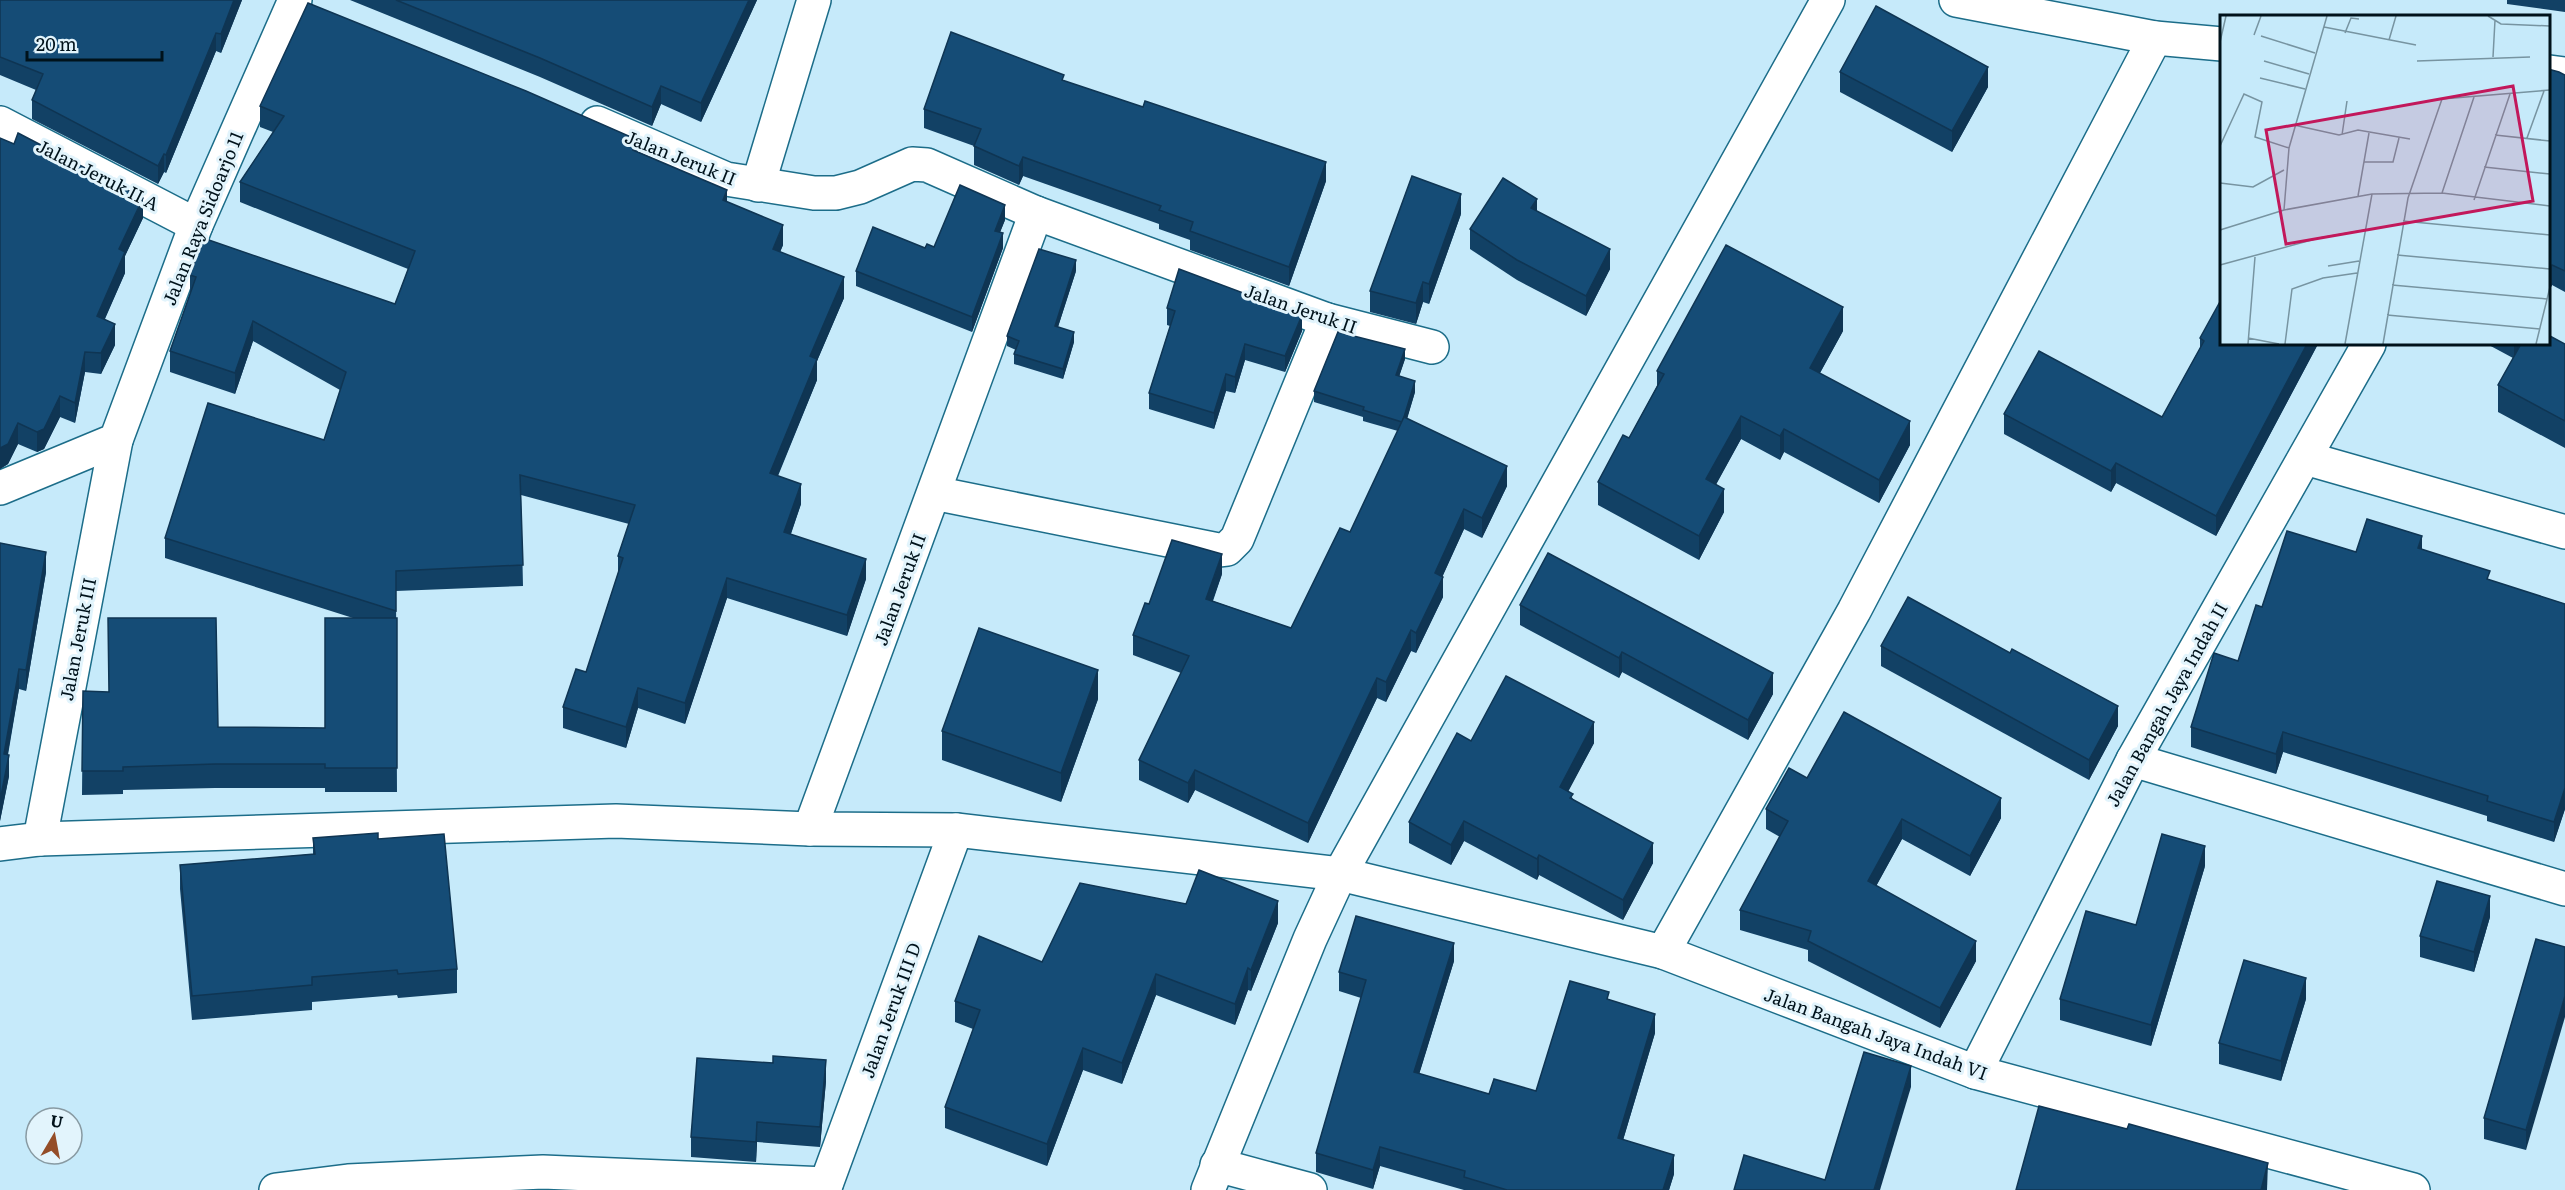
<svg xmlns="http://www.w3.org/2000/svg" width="2565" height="1190" viewBox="0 0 2565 1190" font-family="Literata,serif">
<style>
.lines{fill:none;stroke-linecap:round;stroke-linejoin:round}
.minor-casing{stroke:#1c6d89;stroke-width:36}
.tertiary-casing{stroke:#1c6d89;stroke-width:36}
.minor{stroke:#fff;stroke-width:33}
.tertiary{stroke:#fff;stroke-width:33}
.wall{fill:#124165}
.shaded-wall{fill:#0f3553}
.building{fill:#154c76;stroke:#0f3553;stroke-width:1.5}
.labels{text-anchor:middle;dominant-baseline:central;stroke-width:6;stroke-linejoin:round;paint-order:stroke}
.street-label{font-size:18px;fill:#00121b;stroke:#e2f4fc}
.inset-road{fill:none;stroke:#7794a1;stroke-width:1.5}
.view{fill:#c2185b;fill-opacity:0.15;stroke:#c2185b;stroke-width:3}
.inset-edge{fill:none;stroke:#00121b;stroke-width:3}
</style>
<rect width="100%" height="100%" fill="#c6eafa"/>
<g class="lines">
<g class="minor-casing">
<g id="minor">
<path d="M 1956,0 L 2155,38 L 2222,44"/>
<path d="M 2548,72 L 2565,74"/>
<path d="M 0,123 L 196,225"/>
<path d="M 597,123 L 726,179 L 814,193 L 836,193 L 860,187 L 912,164 L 927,165 L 1036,213 L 1327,320 L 1432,347"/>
<path d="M 758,185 L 814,0"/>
<path d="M 2305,458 L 2565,532"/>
<path d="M 934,493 L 1218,550 L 1227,549 L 1237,539 L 1327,320"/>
<path d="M 2133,760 L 2565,889"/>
<path d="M 810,829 L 1036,213"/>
<path d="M 40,839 L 116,440"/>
<path d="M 0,844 L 40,839 L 616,821 L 810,829 L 956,830 L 1340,874 L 1663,952 L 1975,1072 L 2413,1190"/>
<path d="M 1663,952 L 1854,611 L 2155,38"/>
<path d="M 1975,1072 L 2133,760 L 2369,344"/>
<path d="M 1217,1165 L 1310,1190"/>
<path d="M 276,1190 L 348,1181 L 543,1172 L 826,1184"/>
<path d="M 824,1190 L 956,830"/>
<path d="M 1208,1190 L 1310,939 L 1340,874 L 1828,0"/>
</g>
</g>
<g class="tertiary-casing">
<path id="tertiary" d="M 0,488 L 116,440 L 196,225 L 295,0"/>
</g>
<use href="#minor" class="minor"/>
<use href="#tertiary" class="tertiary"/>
</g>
<g class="wall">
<path d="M 0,0 L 242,0 L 221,53 L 216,51 L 166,173 L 164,172 L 158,184 L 32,119 L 32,100 L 36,90 L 0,75 Z"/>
<path d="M 350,0 L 757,0 L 701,122 L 661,104 L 652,126 L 540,77 Z"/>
<path d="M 2507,0 L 2565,0 L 2565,12 L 2507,4 Z"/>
<path d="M 1840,72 L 1988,87 L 1952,152 L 1840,92 Z"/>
<path d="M 2565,75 L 2565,292 L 2552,285 L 2548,293 Z"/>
<path d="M 1064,81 L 1326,181 L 1289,286 L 1190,250 L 1190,240 L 1159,229 L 1159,224 L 1023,176 L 1019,185 L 974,165 L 974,146 L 924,128 L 924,109 Z"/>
<path d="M 260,106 L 638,152 L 727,202 L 783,245 L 780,252 L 844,298 L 817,361 L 817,380 L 778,476 L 801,504 L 791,534 L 866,579 L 847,636 L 727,598 L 685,724 L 638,708 L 626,748 L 563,728 L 563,707 L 586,672 L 618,573 L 618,556 L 629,524 L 521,495 L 523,586 L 396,591 L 397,792 L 325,792 L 325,788 L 215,788 L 123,790 L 123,794 L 82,795 L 83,691 L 218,727 L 325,728 L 353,618 L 165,558 L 165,538 L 324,440 L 340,390 L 253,341 L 235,394 L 170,372 L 170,351 L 190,295 L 190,275 L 395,304 L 408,269 L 240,202 L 240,182 L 273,132 L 260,127 Z"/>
<path d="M 0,138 L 143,218 L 125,256 L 125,273 L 105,319 L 115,345 L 101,374 L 85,372 L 75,423 L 60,417 L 44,449 L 37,452 L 18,444 L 8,464 L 0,469 Z"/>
<path d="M 1537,211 L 1610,269 L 1586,316 L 1517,280 L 1470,249 L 1470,229 Z"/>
<path d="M 1461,214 L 1429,304 L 1423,302 L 1416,324 L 1370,312 L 1370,291 Z"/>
<path d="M 1005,220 L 1000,232 L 1003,248 L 972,332 L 856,286 L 856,271 L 925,248 L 934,247 Z"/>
<path d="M 1076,271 L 1058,327 L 1074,342 L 1063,379 L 1014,364 L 1014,354 L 1016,350 L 1007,346 L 1007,336 Z"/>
<path d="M 1167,308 L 1302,331 L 1285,372 L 1245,360 L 1235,393 L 1226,391 L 1214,429 L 1149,409 L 1149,393 L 1170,326 L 1167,325 Z"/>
<path d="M 1843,331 L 1820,373 L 1910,445 L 1879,503 L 1784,452 L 1780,460 L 1741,439 L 1716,484 L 1724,512 L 1699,560 L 1598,505 L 1598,482 L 1629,438 L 1657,386 L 1657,371 Z"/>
<path d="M 2200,338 L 2222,344 L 2318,344 L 2216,536 L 2116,483 L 2111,492 L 2004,434 L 2004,414 L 2162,417 L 2200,348 Z"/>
<path d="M 2487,344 L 2565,344 L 2565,448 L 2498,412 L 2498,385 L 2513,358 Z"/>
<path d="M 1405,359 L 1399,376 L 1415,392 L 1407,418 L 1507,486 L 1482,538 L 1464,529 L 1442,577 L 1443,597 L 1416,653 L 1411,651 L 1386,702 L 1377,698 L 1308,843 L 1195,790 L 1188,803 L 1139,780 L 1139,760 L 1181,673 L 1133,655 L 1133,635 L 1149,604 L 1222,574 L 1213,601 L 1291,628 L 1350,532 L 1398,431 L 1363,421 L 1363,417 L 1314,402 L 1314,391 Z"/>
<path d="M 0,543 L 46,572 L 26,691 L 19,689 L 8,755 L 9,776 L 0,821 Z"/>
<path d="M 2422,549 L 2490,580 L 2565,604 L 2565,809 L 2554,842 L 2487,821 L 2487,816 L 2283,752 L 2276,774 L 2191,747 L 2191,727 L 2238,661 L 2262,607 L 2356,552 Z"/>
<path d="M 1520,605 L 1773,694 L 1748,740 L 1622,672 L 1619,678 L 1520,625 Z"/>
<path d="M 1881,646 L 2118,726 L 2089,780 L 1881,666 Z"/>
<path d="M 1098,699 L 1061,802 L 942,760 L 942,731 Z"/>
<path d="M 1471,741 L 1594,743 L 1568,791 L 1573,799 L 1653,863 L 1623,920 L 1539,875 L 1537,880 L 1464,841 L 1451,865 L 1409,843 L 1409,822 Z"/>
<path d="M 1807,778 L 2001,818 L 1970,876 L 1902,839 L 1876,886 L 1976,961 L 1940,1028 L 1808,961 L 1808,950 L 1740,930 L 1740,910 L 1780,837 L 1766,829 L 1766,809 Z"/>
<path d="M 313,838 L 378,839 L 457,969 L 457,993 L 398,998 L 397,995 L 312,1002 L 312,1010 L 192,1020 L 180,889 L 180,865 L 313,854 Z"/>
<path d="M 2205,866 L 2151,1046 L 2060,1020 L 2060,999 L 2136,925 Z"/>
<path d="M 2490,917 L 2474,972 L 2420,957 L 2420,936 Z"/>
<path d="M 1278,923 L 1251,991 L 1248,990 L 1235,1025 L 1156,995 L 1122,1084 L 1083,1070 L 1047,1166 L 945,1128 L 945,1107 L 973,1029 L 955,1022 L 955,1001 L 1042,962 Z"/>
<path d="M 2536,939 L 2526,1150 L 2484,1139 L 2484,1118 Z"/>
<path d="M 1454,961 L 1419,1074 L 1489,1094 L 1536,1091 L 1609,1000 L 1655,1033 L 1623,1140 L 1674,1174 L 1669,1190 L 1464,1190 L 1380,1166 L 1373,1189 L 1316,1172 L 1316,1153 L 1361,998 L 1339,991 L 1339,972 Z"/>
<path d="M 2306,999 L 2281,1081 L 2219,1064 L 2219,1043 Z"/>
<path d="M 773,1063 L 826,1081 L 820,1147 L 757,1142 L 756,1162 L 691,1157 L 691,1137 Z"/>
</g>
<g class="shaded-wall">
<path d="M 234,0 L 242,0 L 221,53 L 221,34 Z"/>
<path d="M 749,0 L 757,0 L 701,122 L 701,103 Z"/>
<path d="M 216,33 L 216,51 L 166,173 L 166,155 Z"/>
<path d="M 1988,67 L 1988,87 L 1952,152 L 1952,131 Z"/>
<path d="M 661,86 L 661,104 L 652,126 L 652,107 Z"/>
<path d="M 638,140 L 638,161 L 633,150 Z"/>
<path d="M 164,154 L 164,172 L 158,184 L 158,166 Z"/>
<path d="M 1023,157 L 1023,176 L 1019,185 L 1019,166 Z"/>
<path d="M 1326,162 L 1326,181 L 1289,286 L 1289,267 Z"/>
<path d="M 727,190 L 727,211 L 723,200 Z"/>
<path d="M 1461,194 L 1461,214 L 1429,304 L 1429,284 Z"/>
<path d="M 143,198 L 143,218 L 125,256 L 125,273 L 97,336 L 97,316 L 119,249 Z"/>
<path d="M 1537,199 L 1537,219 L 1531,208 Z"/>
<path d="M 1005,205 L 1005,220 L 995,245 L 995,231 Z"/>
<path d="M 783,225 L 783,245 L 773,269 L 773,249 Z"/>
<path d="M 1003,233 L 1003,248 L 972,332 L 972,317 Z"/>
<path d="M 1610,249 L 1610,269 L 1586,316 L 1586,296 Z"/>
<path d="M 1076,260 L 1076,271 L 1055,336 L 1055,326 Z"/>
<path d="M 2552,265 L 2552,285 L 2548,293 L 2548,272 Z"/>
<path d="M 844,277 L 844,298 L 817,361 L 817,380 L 770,494 L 770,473 L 810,356 Z"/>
<path d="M 1423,282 L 1423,302 L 1416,324 L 1416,303 Z"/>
<path d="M 1843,307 L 1843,331 L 1810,391 L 1810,368 Z"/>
<path d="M 1302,315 L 1302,331 L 1285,372 L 1285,356 Z"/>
<path d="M 253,321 L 253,341 L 235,394 L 235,373 Z"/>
<path d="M 115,324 L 115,345 L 101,374 L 101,353 Z"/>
<path d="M 1074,332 L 1074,342 L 1063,379 L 1063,369 Z"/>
<path d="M 1245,344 L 1245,360 L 1235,393 L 1235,377 Z"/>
<path d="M 2307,344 L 2318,344 L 2216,536 L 2216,516 Z"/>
<path d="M 2514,344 L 2522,344 L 2514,358 Z"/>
<path d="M 1405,349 L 1405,359 L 1396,386 L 1396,375 Z"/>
<path d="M 85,352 L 85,372 L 75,423 L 75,403 Z"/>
<path d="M 1226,374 L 1226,391 L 1214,429 L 1214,413 Z"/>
<path d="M 1415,381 L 1415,392 L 1403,433 L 1403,422 Z"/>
<path d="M 60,396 L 60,417 L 44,449 L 37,452 L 37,432 Z"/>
<path d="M 1741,416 L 1741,439 L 1706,503 L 1706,479 Z"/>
<path d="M 1910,421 L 1910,445 L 1879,503 L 1879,480 Z"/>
<path d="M 18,423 L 18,444 L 8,464 L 0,469 L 0,448 Z"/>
<path d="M 1784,429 L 1784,452 L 1780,460 L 1780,436 Z"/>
<path d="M 2116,463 L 2116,483 L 2111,492 L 2111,471 Z"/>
<path d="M 1507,466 L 1507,486 L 1482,538 L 1482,518 Z"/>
<path d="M 801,484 L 801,504 L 784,553 L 784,532 Z"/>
<path d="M 1724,489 L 1724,512 L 1699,560 L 1699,536 Z"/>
<path d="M 1464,509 L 1464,529 L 1435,593 L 1435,573 Z"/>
<path d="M 2422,536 L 2422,557 L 2418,548 Z"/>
<path d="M 46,552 L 46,572 L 26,691 L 26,670 Z"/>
<path d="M 1222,554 L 1222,574 L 1206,619 L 1206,599 Z"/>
<path d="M 866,559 L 866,579 L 847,636 L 847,615 Z"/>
<path d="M 1443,577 L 1443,597 L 1416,653 L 1416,633 Z"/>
<path d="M 727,578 L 727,598 L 685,724 L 685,703 Z"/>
<path d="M 1411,630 L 1411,651 L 1386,702 L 1386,682 Z"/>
<path d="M 1622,652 L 1622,672 L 1619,678 L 1619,658 Z"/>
<path d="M 19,669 L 19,689 L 4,775 L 4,754 Z"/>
<path d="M 1098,670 L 1098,699 L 1061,802 L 1061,773 Z"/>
<path d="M 1773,673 L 1773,694 L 1748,740 L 1748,720 Z"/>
<path d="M 1377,678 L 1377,698 L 1308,843 L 1308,823 Z"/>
<path d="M 638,688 L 638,708 L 626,748 L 626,727 Z"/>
<path d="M 2118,706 L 2118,726 L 2089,780 L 2089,760 Z"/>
<path d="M 1594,722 L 1594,743 L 1560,807 L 1560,787 Z"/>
<path d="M 2283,732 L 2283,752 L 2276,774 L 2276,754 Z"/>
<path d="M 9,755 L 9,776 L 0,821 L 0,801 Z"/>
<path d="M 1195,770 L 1195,790 L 1188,803 L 1188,783 Z"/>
<path d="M 2565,788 L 2565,809 L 2554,842 L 2554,822 Z"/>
<path d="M 2001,798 L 2001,818 L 1970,876 L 1970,856 Z"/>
<path d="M 1902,819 L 1902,839 L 1868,901 L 1868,881 Z"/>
<path d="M 1464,821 L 1464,841 L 1451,865 L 1451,845 Z"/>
<path d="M 1653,843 L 1653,863 L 1623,920 L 1623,900 Z"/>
<path d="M 2205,846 L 2205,866 L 2151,1046 L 2151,1025 Z"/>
<path d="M 1539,855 L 1539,875 L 1537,880 L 1537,859 Z"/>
<path d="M 2490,896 L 2490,917 L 2474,972 L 2474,952 Z"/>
<path d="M 1278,901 L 1278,923 L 1251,991 L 1251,970 Z"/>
<path d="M 1976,941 L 1976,961 L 1940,1028 L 1940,1008 Z"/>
<path d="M 1454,943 L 1454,961 L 1414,1091 L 1414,1072 Z"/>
<path d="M 1248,968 L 1248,990 L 1235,1025 L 1235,1004 Z"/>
<path d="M 1156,974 L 1156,995 L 1122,1084 L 1122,1063 Z"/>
<path d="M 2306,978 L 2306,999 L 2281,1081 L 2281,1061 Z"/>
<path d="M 2565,996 L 2565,1017 L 2526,1150 L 2526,1130 Z"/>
<path d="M 1655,1014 L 1655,1033 L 1618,1157 L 1618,1138 Z"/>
<path d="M 1083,1048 L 1083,1070 L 1047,1166 L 1047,1144 Z"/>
<path d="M 826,1060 L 826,1081 L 820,1147 L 820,1127 Z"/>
<path d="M 1911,1066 L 1911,1087 L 1880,1190 L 1874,1190 Z"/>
<path d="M 757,1122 L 757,1142 L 756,1162 L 756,1142 Z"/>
<path d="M 1380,1147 L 1380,1166 L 1373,1189 L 1373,1170 Z"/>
<path d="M 1674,1155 L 1674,1174 L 1669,1190 L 1663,1190 Z"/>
<path d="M 2268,1163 L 2267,1190 L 2261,1190 Z"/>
</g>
<g class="building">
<path d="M 0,0 L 234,0 L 221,34 L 216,33 L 166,155 L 164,154 L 158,166 L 32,100 L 43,74 L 0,57 Z"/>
<path d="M 396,0 L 749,0 L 701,103 L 661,86 L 652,107 L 540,58 Z"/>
<path d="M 308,3 L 526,91 L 638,140 L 633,150 L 727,190 L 723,200 L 783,225 L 773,249 L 844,277 L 810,356 L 817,359 L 770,473 L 801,484 L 784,532 L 866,559 L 847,615 L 727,578 L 685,703 L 638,688 L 626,727 L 563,707 L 576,669 L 586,672 L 623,558 L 618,556 L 635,505 L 520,475 L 523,565 L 396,571 L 396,611 L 165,538 L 208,403 L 324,440 L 346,372 L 253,321 L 235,373 L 170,351 L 196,277 L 190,275 L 203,238 L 395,304 L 415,251 L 240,182 L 284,116 L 260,106 Z"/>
<path d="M 1876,6 L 1988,67 L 1952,131 L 1840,72 Z"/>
<path d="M 951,32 L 1064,75 L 1062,80 L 1143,107 L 1145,101 L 1326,162 L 1289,267 L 1190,231 L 1193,222 L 1159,210 L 1161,206 L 1023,157 L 1019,166 L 974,146 L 981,129 L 924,109 Z"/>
<path d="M 2548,69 L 2559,72 L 2565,75 L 2565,271 L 2552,265 L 2548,272 Z"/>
<path d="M 18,133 L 143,198 L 119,249 L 125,252 L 97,316 L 115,324 L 101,353 L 85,352 L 75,403 L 60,396 L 44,429 L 37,432 L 18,423 L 8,444 L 0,448 L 0,138 L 14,144 Z"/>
<path d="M 1412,176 L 1461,194 L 1429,284 L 1423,282 L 1416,303 L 1370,291 Z"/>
<path d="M 1503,178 L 1537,199 L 1531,208 L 1610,249 L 1586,296 L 1517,260 L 1470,229 Z"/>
<path d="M 960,185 L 1005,205 L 995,231 L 1003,233 L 972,317 L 856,271 L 873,227 L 925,248 L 927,244 L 934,247 Z"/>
<path d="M 1726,245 L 1843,307 L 1810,368 L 1910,421 L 1879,480 L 1784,429 L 1780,436 L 1741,416 L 1706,479 L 1724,489 L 1699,536 L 1598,482 L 1623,435 L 1629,438 L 1664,374 L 1657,371 Z"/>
<path d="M 1039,249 L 1076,260 L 1055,326 L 1074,332 L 1063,369 L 1014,354 L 1019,341 L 1007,336 Z"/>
<path d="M 1179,269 L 1302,315 L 1285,356 L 1245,344 L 1235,377 L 1226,374 L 1214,413 L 1149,393 L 1175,311 L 1167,308 Z"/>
<path d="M 2222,298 L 2222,344 L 2307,344 L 2216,516 L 2116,463 L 2111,471 L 2004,414 L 2039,351 L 2162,417 L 2204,341 L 2200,338 Z"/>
<path d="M 1338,332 L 1405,349 L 1396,375 L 1415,381 L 1404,417 L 1402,422 L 1363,410 L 1364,407 L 1314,391 Z"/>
<path d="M 2548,335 L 2565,344 L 2565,421 L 2498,385 L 2521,344 L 2548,344 Z"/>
<path d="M 1404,417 L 1507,466 L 1482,518 L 1464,509 L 1435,573 L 1443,577 L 1416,633 L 1411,630 L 1386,682 L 1377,678 L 1308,823 L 1195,770 L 1188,783 L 1139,760 L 1189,656 L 1133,635 L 1145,603 L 1149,604 L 1172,540 L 1222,554 L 1206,599 L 1291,628 L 1340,528 L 1350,532 Z"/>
<path d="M 2367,519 L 2422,536 L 2418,548 L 2490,571 L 2487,579 L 2565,604 L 2565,788 L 2554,822 L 2487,801 L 2488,796 L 2283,732 L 2276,754 L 2191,727 L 2214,653 L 2238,661 L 2256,605 L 2262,607 L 2287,531 L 2356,552 Z"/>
<path d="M 0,543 L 46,552 L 26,670 L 19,669 L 4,754 L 9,755 L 0,801 Z"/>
<path d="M 1548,553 L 1773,673 L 1748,720 L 1622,652 L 1619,658 L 1520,605 Z"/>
<path d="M 1908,597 L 2010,653 L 2012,649 L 2118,706 L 2089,760 L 1881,646 Z"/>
<path d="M 108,618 L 216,618 L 218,727 L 325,728 L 325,618 L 397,618 L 397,768 L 325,768 L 325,764 L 215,764 L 123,767 L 123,771 L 82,771 L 83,691 L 109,692 Z"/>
<path d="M 979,628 L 1098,670 L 1061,773 L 942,731 Z"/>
<path d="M 1506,676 L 1594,722 L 1560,787 L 1573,794 L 1570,798 L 1653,843 L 1623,900 L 1539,855 L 1537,859 L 1464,821 L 1451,845 L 1409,822 L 1457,733 L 1471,741 Z"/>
<path d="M 1844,712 L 2001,798 L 1970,856 L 1902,819 L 1868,881 L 1976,941 L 1940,1008 L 1808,941 L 1811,931 L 1740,910 L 1788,821 L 1766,809 L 1789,768 L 1807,778 Z"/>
<path d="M 378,833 L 378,839 L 444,834 L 457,969 L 398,974 L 397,970 L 312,977 L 312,985 L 192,996 L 180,865 L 315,854 L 313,838 Z"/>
<path d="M 2162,834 L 2205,846 L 2151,1025 L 2060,999 L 2086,911 L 2136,925 Z"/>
<path d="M 1199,870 L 1278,901 L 1251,970 L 1248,968 L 1235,1004 L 1156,974 L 1122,1063 L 1083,1048 L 1047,1144 L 945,1107 L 980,1010 L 955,1001 L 979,936 L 1042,962 L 1080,883 L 1186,904 Z"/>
<path d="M 2437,881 L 2490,896 L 2474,952 L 2420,936 Z"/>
<path d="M 1356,916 L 1454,943 L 1414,1072 L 1489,1094 L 1494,1079 L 1536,1091 L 1570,981 L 1609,992 L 1607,999 L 1655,1014 L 1618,1138 L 1674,1155 L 1663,1190 L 1507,1190 L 1464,1177 L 1465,1171 L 1380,1147 L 1373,1170 L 1316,1153 L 1366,980 L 1339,972 Z"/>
<path d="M 2536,939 L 2565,947 L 2565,996 L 2526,1130 L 2484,1118 Z"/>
<path d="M 2244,960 L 2306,978 L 2281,1061 L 2219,1043 Z"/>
<path d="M 1864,1052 L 1911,1066 L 1874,1190 L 1875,1190 L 1734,1190 L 1744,1155 L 1825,1180 Z"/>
<path d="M 773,1056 L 826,1060 L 820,1127 L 757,1122 L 756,1142 L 691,1137 L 697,1058 L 773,1063 Z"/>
<path d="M 2039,1106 L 2127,1129 L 2129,1124 L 2268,1163 L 2261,1190 L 2016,1190 Z"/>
</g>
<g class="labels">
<g class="street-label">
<text transform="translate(681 157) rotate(22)">Jalan Jeruk II</text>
<text transform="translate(98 174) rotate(27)">Jalan Jeruk II A</text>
<text transform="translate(202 218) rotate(-68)">Jalan Raya Sidoarjo 11</text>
<text transform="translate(1301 308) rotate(19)">Jalan Jeruk II</text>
<text transform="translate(899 589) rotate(-70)">Jalan Jeruk II</text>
<text transform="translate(77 639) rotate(-79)">Jalan Jeruk III</text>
<text transform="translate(2166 704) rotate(-61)">Jalan Bangah Jaya Indah II</text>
<text transform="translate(890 1010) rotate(-70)">Jalan Jeruk III D</text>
<text transform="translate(1876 1033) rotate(20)">Jalan Bangah Jaya Indah VI</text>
</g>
</g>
<g transform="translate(2220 15)">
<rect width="330" height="330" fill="#c6eafa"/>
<path class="inset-road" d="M 268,1 L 281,9 L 330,11M 104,12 L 196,30M 125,18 L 131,3 L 139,4M 34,20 L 41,1M 41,21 L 95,38M 169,25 L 176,1M 0,27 L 6,1M 273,42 L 275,5M 44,46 L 89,59M 197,46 L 310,42M 40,63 L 85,74M 74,110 L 119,120 L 138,115 L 190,124M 122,120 L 127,86M 275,120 L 330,126M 307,123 L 324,76M 0,131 L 24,79 L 42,87 L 35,122 L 69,133M 144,147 L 173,147 L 179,123M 264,152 L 330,159M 0,168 L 33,172 L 64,155M 222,178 L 254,82M 138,181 L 149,118M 254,185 L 290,79M 64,195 L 69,133 L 107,1M 183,206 L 330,220M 0,215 L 64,195 L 152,179 L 222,178 L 330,191M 177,240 L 330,254M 0,250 L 99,223 L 145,215M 108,251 L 139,246M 172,270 L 327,284M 167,300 L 320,314M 28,323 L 59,329M 28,329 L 35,242M 65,329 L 72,274 L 103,263 L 137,258M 125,329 L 152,179M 163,329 L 188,183 L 222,84 L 330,75M 316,329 L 330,272"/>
<path class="view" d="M 293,71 L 313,186 L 66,229 L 46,115 Z"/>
<rect width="330" height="330" class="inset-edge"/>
</g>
<g transform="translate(54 1136) rotate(10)"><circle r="28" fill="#e2f4fc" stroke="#889aa2" stroke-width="1.5"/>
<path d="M0-4.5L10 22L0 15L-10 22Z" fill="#944d28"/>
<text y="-9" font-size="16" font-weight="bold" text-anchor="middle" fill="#00121b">U</text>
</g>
<path d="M27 51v9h135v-9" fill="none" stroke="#00121b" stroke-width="3"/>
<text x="36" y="51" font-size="18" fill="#00121b" stroke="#e2f4fc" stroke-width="4.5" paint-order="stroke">20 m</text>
</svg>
